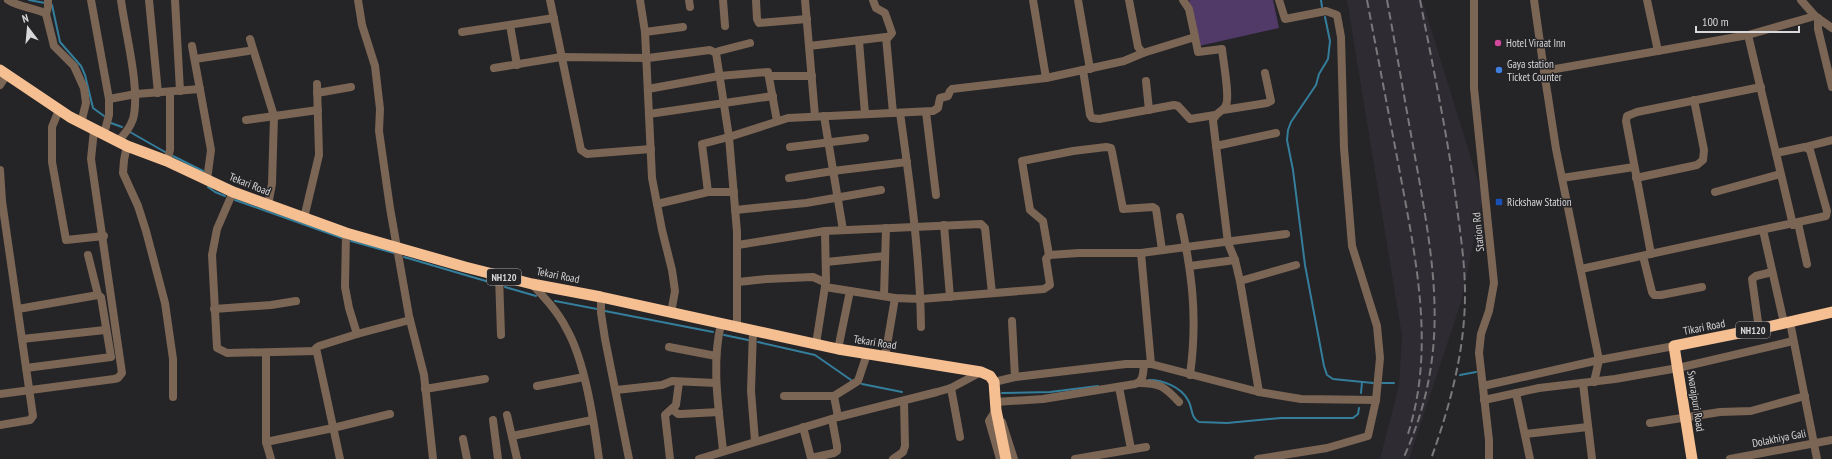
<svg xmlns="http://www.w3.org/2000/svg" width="1832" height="459" viewBox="0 0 1832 459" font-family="'PT Sans Narrow',sans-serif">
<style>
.built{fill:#2f2b33}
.green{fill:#513a67}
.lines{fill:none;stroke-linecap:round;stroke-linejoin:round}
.stream{stroke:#347e9b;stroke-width:2}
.minor{stroke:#7b6554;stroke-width:8}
.highway{stroke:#f5bf92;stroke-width:11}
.rail{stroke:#79787a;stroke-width:2;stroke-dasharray:8 4;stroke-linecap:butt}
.hotel-dot{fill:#d1479c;stroke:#252427;stroke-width:1.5}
.shop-dot{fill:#3f7fe0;stroke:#252427;stroke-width:1.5}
.transit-dot{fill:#1a4fb4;stroke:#252427;stroke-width:1.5}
.labels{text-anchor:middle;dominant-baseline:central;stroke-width:3;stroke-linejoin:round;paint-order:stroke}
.shield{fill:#252427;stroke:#a2a1a4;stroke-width:1}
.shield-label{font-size:10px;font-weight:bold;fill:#d8d7d9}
.poi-label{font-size:11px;fill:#d8d7d9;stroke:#252427;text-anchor:start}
.street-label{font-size:11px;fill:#d8d7d9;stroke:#252427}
</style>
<rect width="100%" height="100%" fill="#252427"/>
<path class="built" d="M 1347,0 L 1422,0 L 1483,197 L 1461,302 L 1409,459 L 1380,459 L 1399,386 L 1402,336 Z"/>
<path class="green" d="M 1189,0 L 1273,0 L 1279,28 L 1199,46 Z"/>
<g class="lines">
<g class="stream">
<path d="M 29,0 L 45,3"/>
<path d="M 1321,0 L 1322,7"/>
<path d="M 52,5 L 60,42 L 81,66 L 85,75 L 93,108 L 104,116"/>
<path d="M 1325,17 L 1330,41 L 1328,59 L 1319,74 L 1316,85 L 1291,122 L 1288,130 L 1287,140 L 1293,170 L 1305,265 L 1324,366 L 1327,375 L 1333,379 L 1373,383"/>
<path d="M 111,123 L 122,127"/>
<path d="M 130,132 L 165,152"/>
<path d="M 173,156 L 203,171"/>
<path d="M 208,187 L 215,192 L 225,196"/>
<path d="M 235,200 L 342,238"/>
<path d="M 351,241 L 394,253"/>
<path d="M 404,257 L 496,284"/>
<path d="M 505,287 L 536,296"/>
<path d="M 555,301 L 597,309"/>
<path d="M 605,311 L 713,332"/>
<path d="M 724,335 L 748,340"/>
<path d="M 758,342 L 815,355 L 851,380"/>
<path d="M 1460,375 L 1476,372"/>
<path d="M 1149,380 C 1163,380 1181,387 1188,400 C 1193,408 1190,417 1199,422 L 1227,423 L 1281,418 L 1353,418 L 1358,414 L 1359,408"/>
<path d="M 1382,383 L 1394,383"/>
<path d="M 862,384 L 902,392"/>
<path d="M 1002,393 L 1050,392 L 1098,386"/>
<path d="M 1361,393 L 1362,382"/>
</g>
<g class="minor">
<path d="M 8,0 C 20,8 38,8 46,14 L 54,46 L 74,66 L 84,88 L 86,103 L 81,123"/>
<path d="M 91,0 L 109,99 L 109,115 L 104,134"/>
<path d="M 149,0 L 158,93"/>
<path d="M 175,0 L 180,91"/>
<path d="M 358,0 L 362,25 L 375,66 L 380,109 L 379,131 L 390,208 L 409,316 L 424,375 L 433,459"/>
<path d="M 550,0 L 581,150 L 587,154 L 651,149"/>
<path d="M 640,0 L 645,32 L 652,178 L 662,230 L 672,270 L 675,291 L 671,313"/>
<path d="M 689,0 L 690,7"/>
<path d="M 723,0 L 725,26"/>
<path d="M 756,0 L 757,19 L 759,23 L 807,19"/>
<path d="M 805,0 L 815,116"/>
<path d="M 873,0 L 876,8 L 885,13 L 892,33 L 887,39"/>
<path d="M 1033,0 L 1046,78"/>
<path d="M 1078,0 L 1090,69"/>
<path d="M 1129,0 L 1138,47 L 1143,53 L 1195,37 L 1189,9 L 1183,0"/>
<path d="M 1474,0 L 1474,88 L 1494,283 L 1489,311 L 1481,334 L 1479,353 L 1489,440 L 1489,459"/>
<path d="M 1534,0 L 1544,71 L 1748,35 L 1815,16"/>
<path d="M 1647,0 L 1658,51"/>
<path d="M 1801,0 L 1815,16 L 1832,28"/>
<path d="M 46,14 L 48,7 L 48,0"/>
<path d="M 1818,18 L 1818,29 L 1832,87"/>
<path d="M 510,25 L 517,65"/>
<path d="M 462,32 L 554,18"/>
<path d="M 645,32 L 683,27"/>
<path d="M 1748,35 L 1793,225"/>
<path d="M 1195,37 L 1198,52 L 1222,49 C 1223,60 1230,97 1226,105 C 1223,112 1214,113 1213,121 L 1228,243 L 1235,260 L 1240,281 L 1259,392"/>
<path d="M 250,39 L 274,116 L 272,184 L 268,205"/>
<path d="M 859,41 L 865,114"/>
<path d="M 192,46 L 211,150 L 207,180"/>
<path d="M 809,46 L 886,37 L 893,113"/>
<path d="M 195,59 L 248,51"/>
<path d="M 494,68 L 561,57 L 648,58 L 710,50 L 716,53"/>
<path d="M 1083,70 L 1090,115 L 1092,118 L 1099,119 L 1174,105 L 1178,106 L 1190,119 L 1215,115"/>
<path d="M 1544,71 L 1556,149 L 1599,360 L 1674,346"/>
<path d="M 770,76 L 812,76"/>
<path d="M 1146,81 L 1149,110"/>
<path d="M 0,85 L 7,74"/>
<path d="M 648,89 L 719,76 L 768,72 L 777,121"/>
<path d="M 317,93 L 351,87"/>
<path d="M 109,99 L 136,94 L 200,89"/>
<path d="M 59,110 L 52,127 L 52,162 L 66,240 L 104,236"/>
<path d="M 1223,110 L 1267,103 L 1271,101 L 1265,73"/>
<path d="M 926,112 L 936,195"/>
<path d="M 900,113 C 910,184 920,255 921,327"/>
<path d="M 649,114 L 773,96"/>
<path d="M 824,116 L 843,230"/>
<path d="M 246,120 L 318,110"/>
<path d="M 118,141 C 125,134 130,128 133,119 C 141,90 125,32 121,0"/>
<path d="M 127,146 L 124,160 L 123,173 L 138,206 L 146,231 L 165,303 L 173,359 L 173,397"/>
<path d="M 1216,146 L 1276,133"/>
<path d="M 790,147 L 865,138"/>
<path d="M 1805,147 L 1832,140"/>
<path d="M 167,161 L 170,150 L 170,92"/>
<path d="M 0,170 L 2,201 L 33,416 L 30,420 L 0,425"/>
<path d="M 789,178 L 833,171 L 907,162"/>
<path d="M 1562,178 L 1634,167"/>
<path d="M 1636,178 L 1697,165 L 1703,160 L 1704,150 L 1694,100"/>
<path d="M 233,192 L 217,229 L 212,255 L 217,348 L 227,353 L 316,351"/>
<path d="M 708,192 L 702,144 L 729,137 L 788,118 L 933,111 L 938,108 L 940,98 L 948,96 L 950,91 L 952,89 L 1046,78 L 1124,61 L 1143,53"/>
<path d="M 1715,192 L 1780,174"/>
<path d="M 657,204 L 708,192 L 734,192"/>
<path d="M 735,210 L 806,203 L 881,190"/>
<path d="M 1180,217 C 1192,273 1198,317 1190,375"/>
<path d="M 304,218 L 319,155 L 317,84"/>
<path d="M 1798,223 L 1807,264"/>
<path d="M 944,225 L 950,297"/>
<path d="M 1763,230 L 1784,323"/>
<path d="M 346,233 L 345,287 L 349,308 L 357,334"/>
<path d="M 738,245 L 825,231 L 981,224 L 985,228 L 992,293"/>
<path d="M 1141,253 L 1151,364"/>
<path d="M 1651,254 L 1626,121 L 1627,116 L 1637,112 L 1761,87"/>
<path d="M 1049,255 L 1043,221 L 1030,210 L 1022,161 L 1073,151 L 1106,147 L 1111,148 L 1112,152 L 1123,209 L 1153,207 L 1156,209 L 1162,250"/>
<path d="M 1643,256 L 1652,292 L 1654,295 L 1661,295 L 1702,287"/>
<path d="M 826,262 L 885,256"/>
<path d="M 1190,266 L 1235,260"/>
<path d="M 1581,269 L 1826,216 L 1827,211 L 1810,150 L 1805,147 L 1776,153"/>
<path d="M 499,276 L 501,335"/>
<path d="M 1240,281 L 1296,265"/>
<path d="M 738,282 L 767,279 L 813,277 L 822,281 L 826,280"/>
<path d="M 532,284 C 544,297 558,312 566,328 C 585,360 594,422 599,459"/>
<path d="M 825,287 L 895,298 L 921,299 L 1044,289 L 1050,285 L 1046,259 L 1049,255 L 1079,253 L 1141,253 L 1286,234"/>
<path d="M 884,296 L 886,228"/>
<path d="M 601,297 L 601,313 L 605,339 L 629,459"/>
<path d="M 18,309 L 98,295"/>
<path d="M 214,309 L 271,305 L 296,301"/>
<path d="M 1012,321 L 1015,377"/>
<path d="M 1790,322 L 1817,459"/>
<path d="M 721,324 C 711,366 719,409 723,451"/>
<path d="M 737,327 L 737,232 L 729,137 L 716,53 L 719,51 L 750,43"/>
<path d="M 1759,329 L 1752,279 L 1756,276 L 1772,272"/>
<path d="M 753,330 L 751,391 L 755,441"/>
<path d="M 22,339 L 105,330"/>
<path d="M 816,344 L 826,280 L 825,231"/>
<path d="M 669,347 L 716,356"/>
<path d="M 838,349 L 850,291"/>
<path d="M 266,353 L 266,442 L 271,459"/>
<path d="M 885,357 L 895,298"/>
<path d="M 26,368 L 111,357 L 101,297 L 98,295 L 88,255"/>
<path d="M 994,382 L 1015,377 L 1126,364 L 1151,364 L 1259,392 L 1301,399 L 1376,400"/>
<path d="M 1138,383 C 1160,383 1164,386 1179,402"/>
<path d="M 1583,383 L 1592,459"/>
<path d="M 537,386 L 584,377"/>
<path d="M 1483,386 L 1599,360 L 1594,382"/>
<path d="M 1119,387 L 1131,449"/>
<path d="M 951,388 L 960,437"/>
<path d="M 425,389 L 485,379"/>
<path d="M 616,390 L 662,385 L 672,381 L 716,383"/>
<path d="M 1516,393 L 1530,459"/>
<path d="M 0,394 L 114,379 L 118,378 L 122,373 L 91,159 L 94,130"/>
<path d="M 784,396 L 834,396"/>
<path d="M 1484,400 L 1539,388 L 1615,379 L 1678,368 L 1793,341"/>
<path d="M 995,402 L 1043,399 L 1135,384 C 1144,382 1143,372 1144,364"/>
<path d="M 672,409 L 678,414 L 681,414 L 719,412"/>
<path d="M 997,411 L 996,410 L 989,421 L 1000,459"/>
<path d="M 507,415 L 517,459"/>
<path d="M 838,417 L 834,396 L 858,381 L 867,354"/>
<path d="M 493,420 L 498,459"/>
<path d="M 1002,422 L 1014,459"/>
<path d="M 1650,423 L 1720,412 L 1751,411 L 1805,396"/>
<path d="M 803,427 L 811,458 L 834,453 L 837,451 L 837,446 L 832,419"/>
<path d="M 1525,434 L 1588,427"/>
<path d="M 512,436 L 592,420"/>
<path d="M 463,439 L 467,459"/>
<path d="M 266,442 L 333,428 L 390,414"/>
<path d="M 340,459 L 316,348 L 319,346 L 357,334 L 410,320"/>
<path d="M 670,459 L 665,415 L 676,405 L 679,382"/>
<path d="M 699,459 L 838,417 L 937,392 L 951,388 L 981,372"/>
<path d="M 893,459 L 903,452 L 905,446 L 904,401"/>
<path d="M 1075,459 L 1146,447"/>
<path d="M 1258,459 L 1327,448 L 1368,436 L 1376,400 L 1380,358 L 1377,326 L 1352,246 L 1344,148 L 1341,37 L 1337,15 L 1326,11 L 1285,19 L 1279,0"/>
<path d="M 1730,459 L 1832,440"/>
</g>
<g class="highway">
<path d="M 0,70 L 70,117 L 127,146 L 167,161 L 233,192 L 346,233 L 465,267 L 532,284 L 601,297 L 838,349 L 981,372 L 990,376 L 994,382 L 996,410 L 1006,459"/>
<path d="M 1692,459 L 1674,346 L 1759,329 L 1832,312"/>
</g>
<g class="rail">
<path d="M 1367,0 C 1378,58 1389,115 1400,173 C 1416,260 1436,350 1407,437"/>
<path d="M 1387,0 C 1397,54 1406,108 1416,162 C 1435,270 1451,354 1403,459"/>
<path d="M 1420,0 C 1433,67 1447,133 1456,200 C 1460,231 1465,262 1465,294 C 1465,351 1450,406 1431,459"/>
</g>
</g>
<circle class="hotel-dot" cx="1498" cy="43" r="4"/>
<circle class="shop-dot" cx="1499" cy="70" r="4"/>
<rect class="transit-dot" x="1495" y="198" width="8" height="8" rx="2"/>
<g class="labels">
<g class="shield">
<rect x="487" y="269" width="34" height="16" rx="3"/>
<rect x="1736" y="322" width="34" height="16" rx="3"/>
</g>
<g class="shield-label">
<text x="504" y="277">NH120</text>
<text x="1753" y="330">NH120</text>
</g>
<g class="poi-label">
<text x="1506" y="43">Hotel Viraat Inn</text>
<text x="1507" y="64">Gaya station<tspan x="1507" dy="13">Ticket Counter</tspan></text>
<text x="1507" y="202">Rickshaw Station</text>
</g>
<g class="street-label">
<text transform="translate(250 184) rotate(22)">Tekari Road</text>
<text transform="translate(1478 232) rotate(-96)">Station Rd</text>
<text transform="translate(558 275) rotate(11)">Tekari Road</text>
<text transform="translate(1704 327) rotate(-11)">Tikari Road</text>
<text transform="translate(875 342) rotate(9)">Tekari Road</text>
<text transform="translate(1696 401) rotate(81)">Swarajpuri Road</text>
<text transform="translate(1779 438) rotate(-11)">Dolakhiya Gali</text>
</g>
</g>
<g transform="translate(28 28) rotate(344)" stroke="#252427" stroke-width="3" paint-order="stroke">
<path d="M0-3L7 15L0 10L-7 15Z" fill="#d8d7d9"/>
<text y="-6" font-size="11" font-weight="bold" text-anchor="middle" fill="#d8d7d9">N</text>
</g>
<path d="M1696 26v6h103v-6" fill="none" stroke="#d8d7d9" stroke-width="2"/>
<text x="1702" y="26" font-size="12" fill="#d8d7d9" stroke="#252427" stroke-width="3" paint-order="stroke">100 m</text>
</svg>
